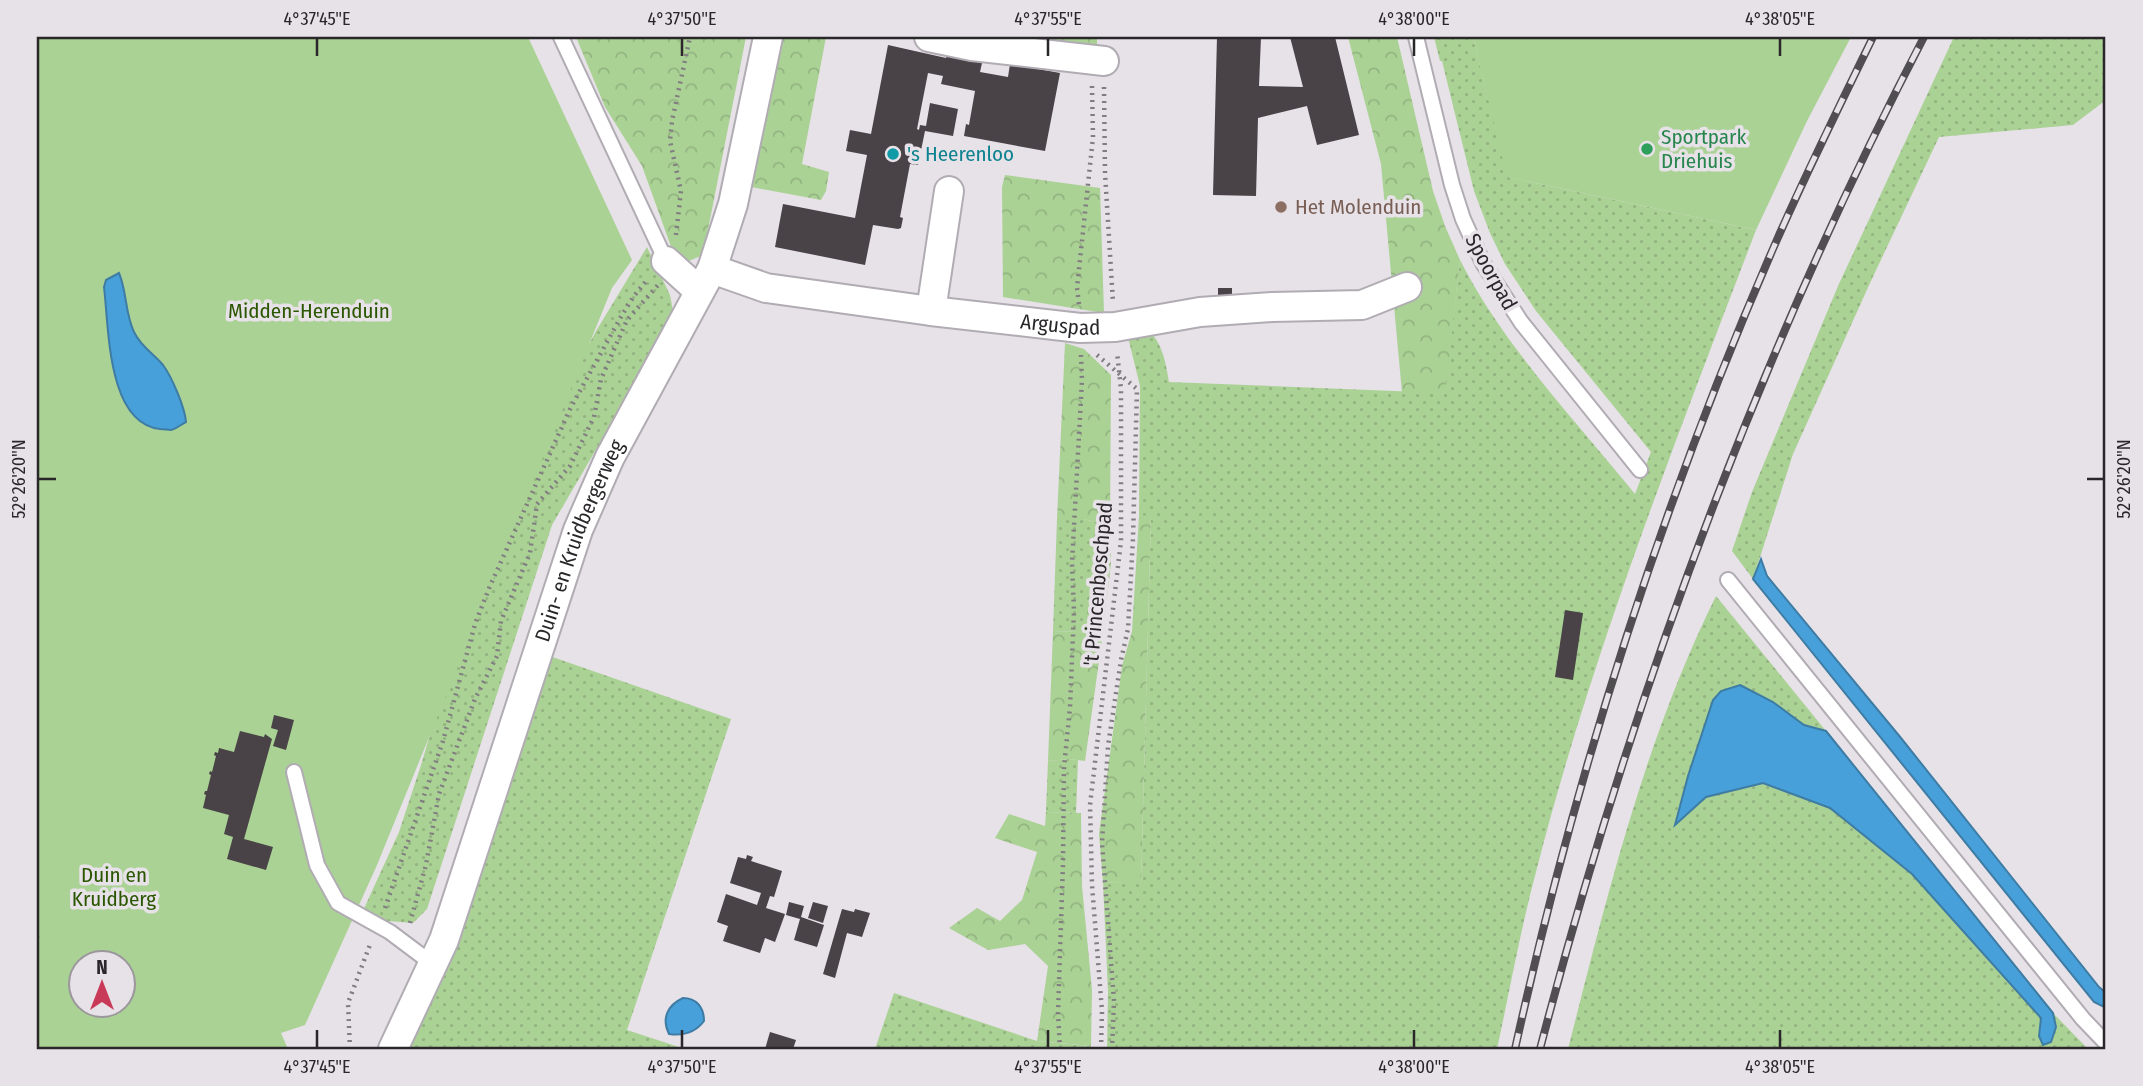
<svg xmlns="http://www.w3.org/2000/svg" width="2143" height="1086" viewBox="0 0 2143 1086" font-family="'Fira Sans Condensed',sans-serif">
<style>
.grass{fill:url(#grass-dots)}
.forest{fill:url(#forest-crowns)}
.park{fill:#abd295;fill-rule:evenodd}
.water{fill:#47a0d9;stroke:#3e7ca4;stroke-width:2}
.building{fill:#494246}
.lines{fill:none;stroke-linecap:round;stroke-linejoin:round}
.lane-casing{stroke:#b1acb3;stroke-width:18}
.street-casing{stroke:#b1acb3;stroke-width:32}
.path{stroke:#807c81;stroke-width:4.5;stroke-dasharray:2 5;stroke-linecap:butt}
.lane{stroke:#fff;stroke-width:14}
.street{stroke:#fff;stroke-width:28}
.rail-casing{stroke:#514e52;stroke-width:8}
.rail{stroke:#e7e1e8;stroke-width:5;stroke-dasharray:16;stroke-linecap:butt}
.ticks{fill:none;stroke:#29272a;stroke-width:2.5}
.leisure-dot{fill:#2e9e5b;stroke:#e7e1e8;stroke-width:2.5}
.culture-dot{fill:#0f9aa8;stroke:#e7e1e8;stroke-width:2.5}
.education-dot{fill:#8d6e63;stroke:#e7e1e8;stroke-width:2.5}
.labels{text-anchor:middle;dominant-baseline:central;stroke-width:7;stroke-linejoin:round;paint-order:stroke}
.leisure-label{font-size:21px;fill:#27864d;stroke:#e7e1e8;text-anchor:start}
.culture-label{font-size:21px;fill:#0d838f;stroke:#e7e1e8;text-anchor:start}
.education-label{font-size:21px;fill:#785e54;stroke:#e7e1e8;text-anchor:start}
.street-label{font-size:21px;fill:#29272a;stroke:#e7e1e8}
.park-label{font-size:21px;fill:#2b5700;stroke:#e7e1e8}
.neatline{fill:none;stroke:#29272a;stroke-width:2.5}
.ticks-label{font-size:18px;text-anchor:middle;fill:#29272a}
</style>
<defs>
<pattern id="grass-dots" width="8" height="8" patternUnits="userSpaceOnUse" patternTransform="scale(1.75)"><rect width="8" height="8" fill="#abd295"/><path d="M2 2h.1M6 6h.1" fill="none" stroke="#93b481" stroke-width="1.8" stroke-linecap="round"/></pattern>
<pattern id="forest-crowns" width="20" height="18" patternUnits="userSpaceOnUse" patternTransform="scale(1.75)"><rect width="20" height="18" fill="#abd295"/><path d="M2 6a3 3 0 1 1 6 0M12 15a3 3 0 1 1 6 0" fill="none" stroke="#93b481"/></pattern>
</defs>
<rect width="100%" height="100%" fill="#e7e1e8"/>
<g class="grass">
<path d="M 1434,37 L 1473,37 L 1508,177 L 1756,230 C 1676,440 1593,650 1537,868 C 1521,927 1510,989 1497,1049 L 1107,1049 L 1108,992 L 1103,882 L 1141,883 L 1151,516 L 1139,516 L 1140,386 L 1125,325 C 1130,325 1138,325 1142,327 C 1162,336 1166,364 1169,382 L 1444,393 L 1460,260 C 1503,345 1575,420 1635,494 L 1651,452 L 1536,311 L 1505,264 L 1490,233 L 1474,191 L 1442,61 L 1440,61 Z"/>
<path d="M 1954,37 L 2106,37 L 2106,100 L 2073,125 L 1939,137 L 1870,283 L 1793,454 L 1753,579 L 1732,551 L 1752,492 L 1838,286 Z"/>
<path d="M 647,247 L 670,295 L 674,316 L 552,525 L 427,909 L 413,923 L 376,920 L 362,913 L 399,832 L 422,762 L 464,615 L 542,432 L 596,331 Z"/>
<path d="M 1057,519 L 1083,519 L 1110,525 L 1111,563 L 1103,633 L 1053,631 Z"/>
<path d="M 1716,596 L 1826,731 L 1804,725 L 1773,702 L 1713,701 L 1688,776 L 1676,824 L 1706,797 L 1763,783 L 1830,808 L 1912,874 L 2041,1018 L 2039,1036 L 2055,1028 L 2053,1013 L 2088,1049 L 1568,1049 C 1607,896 1645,739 1716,596 Z"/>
<path d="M 541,653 L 731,719 L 627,1030 L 685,1049 L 407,1049 Z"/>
<path d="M 1069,759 L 1078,760 L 1076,813 L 1046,812 L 1048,761 Z"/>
<path d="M 894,993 L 1037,1041 L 1091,1046 L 1090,1049 L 875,1049 Z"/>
</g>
<g class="forest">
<path d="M 576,37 L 746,37 L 703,255 L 689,261 L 674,255 L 642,166 L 605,107 Z"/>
<path d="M 780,37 L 826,37 L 802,164 L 829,172 L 826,191 L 821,200 L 751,187 Z"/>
<path d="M 1006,37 L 1097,37 L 1097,54 Z"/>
<path d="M 1348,37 L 1397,37 L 1433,191 L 1445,226 L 1460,260 L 1445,393 L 1402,393 L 1381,164 Z"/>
<path d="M 1005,175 L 1100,188 L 1104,313 L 1003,297 L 1002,187 Z"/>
<path d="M 1065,343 L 1084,349 L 1111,375 L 1110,525 L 1083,519 L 1057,519 Z"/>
<path d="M 1151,515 L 1141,884 L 1103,882 L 1099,834 L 1122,666 L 1132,631 L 1139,516 Z"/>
<path d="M 1053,631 L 1103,633 L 1085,761 L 1069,759 L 1048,761 Z"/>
<path d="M 1046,812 L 1081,813 L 1082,886 L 1092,990 L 1091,1046 L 1037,1041 L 1048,966 L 1025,944 L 988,950 L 949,928 L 977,908 L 1000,921 L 1022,900 L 1037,852 L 995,838 L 1009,814 L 1045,826 Z"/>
</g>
<g class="park">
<path d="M 37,37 L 528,37 L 632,260 L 612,288 L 377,865 L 305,1025 L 281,1033 L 288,1049 L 37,1049 ZM 80,964 L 122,964 L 122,1006 L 80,1006 Z"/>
<path d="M 1473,37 L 1851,37 L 1807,121 L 1756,230 L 1507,177 Z"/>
</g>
<g class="water">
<path d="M 119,273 C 127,292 125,313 134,332 C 141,347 154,354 163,365 C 172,377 185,408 186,422 C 182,424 176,429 171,430 C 168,430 164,429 160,429 C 107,423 109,328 104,287 L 106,280 Z"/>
<path d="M 1761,559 L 1767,576 L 1901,738 L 2099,987 L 2106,993 L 2106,1008 L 2094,1002 L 1753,579 Z"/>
<path d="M 1740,685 L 1773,702 L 1804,725 L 1826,731 L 2053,1013 L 2056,1027 L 2051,1042 L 2043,1045 L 2039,1036 L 2041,1018 L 1912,874 L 1830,808 L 1763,783 L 1706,797 L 1675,825 L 1688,776 L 1713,700 L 1721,691 Z"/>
<path d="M 683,998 C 696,998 704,1007 704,1021 C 695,1033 683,1036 669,1034 C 661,1018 668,1005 683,998 Z"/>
</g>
<g class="building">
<path d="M 1217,37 L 1261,37 L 1259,86 L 1303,87 L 1290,37 L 1335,37 L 1359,135 L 1317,145 L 1307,106 L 1258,118 L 1256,196 L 1213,195 Z"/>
<path d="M 888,45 L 946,58 L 947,56 L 982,63 L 980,72 L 1008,77 L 1010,64 L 1060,73 L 1045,151 L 964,136 L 966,124 L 969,125 L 975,91 L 941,84 L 943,76 L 928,73 L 917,129 L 919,130 L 920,125 L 926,126 L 930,103 L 958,109 L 953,136 L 925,131 L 918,165 L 910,164 L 900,217 L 903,218 L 901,228 L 898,229 L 873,225 L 865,265 L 775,247 L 783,204 L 855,218 L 867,155 L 846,151 L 850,130 L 871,134 Z"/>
<path d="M 1218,288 L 1232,288 L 1232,295 L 1218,296 Z"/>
<path d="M 1565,610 L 1583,613 L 1573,680 L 1555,677 Z"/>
<path d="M 274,715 L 294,720 L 286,750 L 273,746 L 278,730 L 271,728 Z"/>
<path d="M 240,731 L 264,737 L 265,734 L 272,739 L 244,839 L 273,847 L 266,870 L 227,859 L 233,837 L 224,834 L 229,815 L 203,808 L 206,795 L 204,794 L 205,791 L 207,791 L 211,775 L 209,774 L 210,771 L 212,772 L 216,756 L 214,755 L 215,752 L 218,753 L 219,748 L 234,752 Z"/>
<path d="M 747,855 L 753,857 L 751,861 L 782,871 L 774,897 L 770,896 L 766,908 L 785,914 L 775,942 L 765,938 L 760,953 L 723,941 L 728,926 L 717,922 L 726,894 L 757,905 L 761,893 L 730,883 L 738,857 L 746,859 Z"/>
<path d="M 789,902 L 804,906 L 801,917 L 824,925 L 817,947 L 794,940 L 800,919 L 786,915 Z"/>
<path d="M 813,902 L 828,906 L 823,923 L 808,918 Z"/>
<path d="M 842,909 L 854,912 L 855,909 L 870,913 L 862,937 L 847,933 L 835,978 L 823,974 Z"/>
<path d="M 770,1032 L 796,1040 L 793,1049 L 765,1049 Z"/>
</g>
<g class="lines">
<g class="lane-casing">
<g id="lane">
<path d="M 561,37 L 666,261"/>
<path d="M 1416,37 L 1452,185 L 1463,219 L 1483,263 L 1521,322 L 1640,470"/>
<path d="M 1728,580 L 2083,1019 L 2106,1043"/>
<path d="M 294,772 L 317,865 L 338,903 L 390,932 L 426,959"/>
</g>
</g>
<g class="street-casing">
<g id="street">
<path d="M 929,37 L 972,46 L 1104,61"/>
<path d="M 666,261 L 699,291"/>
<path id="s1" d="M 712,269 L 766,288 L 931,311 L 1080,328 L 1115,327 L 1200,312 L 1272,307 L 1362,305 L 1407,287"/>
<path d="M 931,311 L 949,191"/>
<path id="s2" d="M 393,1049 L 444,940 L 578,530 L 610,457 L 712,269 L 733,204 L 768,37"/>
</g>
</g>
<g class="path">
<path d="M 1104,87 L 1105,173 L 1113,302"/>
<path d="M 676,235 L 681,191 L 670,141 L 672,121 L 690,37"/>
<path d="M 1079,304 L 1077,288 L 1093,137 L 1092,86"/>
<path d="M 1097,355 L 1137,389 L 1133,538 L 1128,629 L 1121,660 L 1108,746 L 1102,843 L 1114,1001 L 1112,1049"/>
<path d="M 385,908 L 443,741 L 475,624 L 490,586 L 571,407 L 622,315 L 634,296 L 647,280"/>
<path d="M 410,923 L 426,865 L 439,794 L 475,699 L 497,656 L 501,621 L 530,553 L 537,504 L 570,466 L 594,417 L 601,379 L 627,320 L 658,285"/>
<path d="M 37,936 L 37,940"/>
<path d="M 350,1049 L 348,1003 L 371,942"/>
<path d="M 1060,1049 L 1058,1013 L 1063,864 L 1064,768 L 1070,707 L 1074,611 L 1072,563 L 1082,380 L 1081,355"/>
<path d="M 1101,1049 L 1102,1011 L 1092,885 L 1090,805 L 1121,541 L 1121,389 L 1117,352"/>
</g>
<use href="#lane" class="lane"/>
<use href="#street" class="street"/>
<g class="rail-casing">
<g id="rail">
<path d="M 1515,1049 C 1576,773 1662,502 1776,242 C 1806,173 1840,105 1873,37"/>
<path d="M 1540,1049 C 1631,700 1757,357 1924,37"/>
</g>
</g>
<use href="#rail" class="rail"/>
</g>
<path class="ticks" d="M 317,38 L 317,56M 682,38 L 682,56M 1048,38 L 1048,56M 1414,38 L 1414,56M 1780,38 L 1780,56M 38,479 L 56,479M 2087,479 L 2104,479M 317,1030 L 317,1048M 682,1030 L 682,1048M 1048,1030 L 1048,1048M 1414,1030 L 1414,1048M 1780,1030 L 1780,1048"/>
<circle class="leisure-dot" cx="1647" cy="149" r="7"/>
<circle class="culture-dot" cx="893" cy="154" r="7"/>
<circle class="education-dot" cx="1281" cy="207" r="7"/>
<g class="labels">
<g class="leisure-label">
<text x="1661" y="137">Sportpark<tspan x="1661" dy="24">Driehuis</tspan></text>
</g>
<g class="culture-label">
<text x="907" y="154">'s Heerenloo</text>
</g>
<g class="education-label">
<text x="1295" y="207">Het Molenduin</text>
</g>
<g class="street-label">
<text transform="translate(1491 272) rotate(61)">Spoorpad</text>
<text stroke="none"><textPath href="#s1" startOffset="354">Arguspad</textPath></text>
<text stroke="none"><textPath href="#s2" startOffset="542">Duin- en Kruidbergerweg</textPath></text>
<text transform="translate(1098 584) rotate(-85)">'t Princenboschpad</text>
</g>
<g class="park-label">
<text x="309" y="311">Midden-Herenduin</text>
<text x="114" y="875">Duin en<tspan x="114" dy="24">Kruidberg</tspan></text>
</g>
</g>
<rect width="2143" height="1086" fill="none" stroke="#e7e1e8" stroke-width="77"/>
<g transform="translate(102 984)"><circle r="33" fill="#e7e1e8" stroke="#9b979c" stroke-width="2"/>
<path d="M0-5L12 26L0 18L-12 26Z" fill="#c93a59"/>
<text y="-10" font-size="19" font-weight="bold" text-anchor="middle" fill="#29272a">N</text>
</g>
<rect x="38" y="38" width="2066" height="1010" class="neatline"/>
<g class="ticks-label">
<text x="317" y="25">4°37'45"E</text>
<text x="682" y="25">4°37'50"E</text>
<text x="1048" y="25">4°37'55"E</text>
<text x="1414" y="25">4°38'00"E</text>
<text x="1780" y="25">4°38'05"E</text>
<text transform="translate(19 479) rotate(-90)" y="6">52°26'20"N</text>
<text transform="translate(2124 479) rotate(-90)" y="6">52°26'20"N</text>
<text x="317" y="1073">4°37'45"E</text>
<text x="682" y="1073">4°37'50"E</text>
<text x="1048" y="1073">4°37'55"E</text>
<text x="1414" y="1073">4°38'00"E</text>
<text x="1780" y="1073">4°38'05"E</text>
</g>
</svg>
